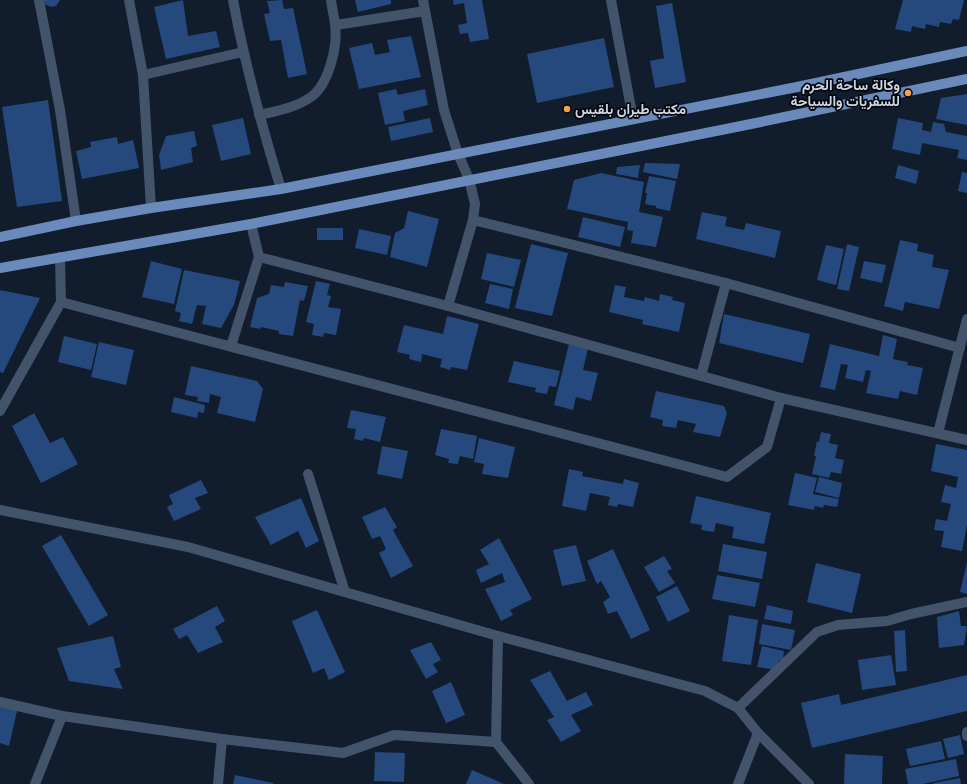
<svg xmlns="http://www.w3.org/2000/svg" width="967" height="784" viewBox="0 0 967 784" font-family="Karla,Vazirmatn,sans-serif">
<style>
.building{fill:#25497c}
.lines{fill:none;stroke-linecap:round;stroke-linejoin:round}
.minor{stroke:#43536a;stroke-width:10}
.primary{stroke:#698aba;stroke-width:10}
.poi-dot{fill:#f7a248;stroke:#04070e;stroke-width:1.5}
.labels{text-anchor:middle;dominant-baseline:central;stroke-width:3.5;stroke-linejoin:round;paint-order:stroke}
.poi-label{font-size:14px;font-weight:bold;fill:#cfd8e3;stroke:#04070e;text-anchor:end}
</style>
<rect width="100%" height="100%" fill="#111c2d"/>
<g class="building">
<path d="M 43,0 L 60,0 L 56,6 L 52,7 L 46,5 Z"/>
<path d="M 183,0 L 188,36 L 216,31 L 220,47 L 166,59 L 154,7 Z"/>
<path d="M 282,0 L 284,9 L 293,8 L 307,74 L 288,78 L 281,40 L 270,41 L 264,14 L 270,13 L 267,1 Z"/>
<path d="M 355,0 L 391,0 L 391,4 L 358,12 Z"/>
<path d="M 453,0 L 482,0 L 489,39 L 470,42 L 468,33 L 460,34 L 458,25 L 467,23 L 464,3 L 454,5 Z"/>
<path d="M 903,0 L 964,0 L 959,20 L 953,19 L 951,24 L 940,22 L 939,27 L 926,24 L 925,29 L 912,26 L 911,32 L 895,29 Z"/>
<path d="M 672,3 L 686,82 L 655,88 L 650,61 L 664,58 L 656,6 Z"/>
<path d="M 411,36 L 421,77 L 359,89 L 349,48 L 372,43 L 375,55 L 390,52 L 387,40 Z"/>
<path d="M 604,38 L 614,87 L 537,103 L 527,54 Z"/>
<path d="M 396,89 L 398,95 L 425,89 L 428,105 L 403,111 L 405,121 L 385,125 L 378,93 Z"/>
<path d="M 967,94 L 967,125 L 936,119 L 941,98 Z"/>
<path d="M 48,100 L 62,201 L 17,207 L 2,107 Z"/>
<path d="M 243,118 L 251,154 L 221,161 L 212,125 Z"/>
<path d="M 430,118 L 433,132 L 391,141 L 388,127 Z"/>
<path d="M 898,118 L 923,123 L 922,130 L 931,132 L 933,122 L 944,124 L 946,132 L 967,136 L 967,160 L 957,158 L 959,150 L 922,143 L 920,155 L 892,149 Z"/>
<path d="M 194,131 L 197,146 L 191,148 L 193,162 L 161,170 L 159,155 L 166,136 Z"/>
<path d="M 117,137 L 118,144 L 133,140 L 139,168 L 82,179 L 76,151 L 91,147 L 90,142 Z"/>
<path d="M 645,163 L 680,164 L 677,179 L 643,172 Z"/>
<path d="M 640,165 L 638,178 L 616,174 L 617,167 Z"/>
<path d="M 898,165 L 919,171 L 916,184 L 895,178 Z"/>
<path d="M 962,172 L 967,173 L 967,193 L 958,191 Z"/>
<path d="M 601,173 L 644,182 L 639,212 L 663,217 L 656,247 L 631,243 L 633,231 L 627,230 L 628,222 L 567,209 L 574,180 Z"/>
<path d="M 649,176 L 676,181 L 670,211 L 656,208 L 656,206 L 645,204 L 647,193 L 645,193 Z"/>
<path d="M 408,211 L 439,219 L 427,267 L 390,257 L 395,233 L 404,228 Z"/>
<path d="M 702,212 L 727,217 L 725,226 L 744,230 L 746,223 L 781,231 L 775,258 L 696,239 Z"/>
<path d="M 583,217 L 625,227 L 620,247 L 578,237 Z"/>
<rect x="317" y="228" width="26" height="12"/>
<path d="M 359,229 L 391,236 L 387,255 L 355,248 Z"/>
<path d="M 900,240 L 918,244 L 917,251 L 934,255 L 932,267 L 949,270 L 939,309 L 905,302 L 903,311 L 884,306 Z"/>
<path d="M 531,244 L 568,253 L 552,316 L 515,308 Z"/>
<path d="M 847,244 L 859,247 L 849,291 L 837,289 Z"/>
<path d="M 826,245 L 844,249 L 836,285 L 817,280 Z"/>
<path d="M 487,253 L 521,260 L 514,287 L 481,279 Z"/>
<path d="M 151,261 L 182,269 L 174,304 L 142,297 Z"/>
<path d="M 864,261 L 886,265 L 882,283 L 860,278 Z"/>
<path d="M 184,270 L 240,281 L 234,305 L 221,328 L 202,324 L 206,306 L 197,305 L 192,324 L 179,321 L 181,313 L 175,311 Z"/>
<path d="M 316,281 L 330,284 L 327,295 L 331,296 L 328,307 L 341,309 L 336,335 L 324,333 L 323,337 L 312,335 L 314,324 L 306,322 Z"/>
<path d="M 285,282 L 308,286 L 304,301 L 300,300 L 293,336 L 279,334 L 279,331 L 261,327 L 260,329 L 250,327 L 257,298 L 269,294 L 271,285 L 284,287 Z"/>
<path d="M 490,284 L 513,289 L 509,309 L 485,303 Z"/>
<path d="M 615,285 L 626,287 L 624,297 L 644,301 L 645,297 L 659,301 L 660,294 L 673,297 L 672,300 L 685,303 L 679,332 L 642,324 L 643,320 L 609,312 Z"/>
<path d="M 0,290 L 40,298 L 3,373 L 0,372 Z"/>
<path d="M 724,314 L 810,334 L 803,363 L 719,343 Z"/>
<path d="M 447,316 L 479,324 L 467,370 L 451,367 L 450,370 L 440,367 L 442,359 L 422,354 L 421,362 L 409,359 L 410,355 L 397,352 L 404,325 L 443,334 Z"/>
<path d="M 883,335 L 897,339 L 893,359 L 908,362 L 907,365 L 923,368 L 917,395 L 900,391 L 898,399 L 866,393 L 871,371 L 866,370 L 863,382 L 845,378 L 848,365 L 841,364 L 835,390 L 820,387 L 830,344 L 879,356 Z"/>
<path d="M 64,336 L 97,344 L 91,370 L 58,362 Z"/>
<path d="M 99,342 L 134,350 L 126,385 L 91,377 Z"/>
<path d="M 569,344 L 588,348 L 583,370 L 598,373 L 591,401 L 576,397 L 573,410 L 554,405 Z"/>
<path d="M 514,361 L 560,371 L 556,387 L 549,386 L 547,394 L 535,392 L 536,388 L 508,382 Z"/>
<path d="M 191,366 L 257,381 L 263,389 L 255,422 L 217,413 L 221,397 L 210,394 L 209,403 L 197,401 L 198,397 L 185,395 Z"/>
<path d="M 656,391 L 724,406 L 727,413 L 720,437 L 693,432 L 696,424 L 678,420 L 676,428 L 662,426 L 663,420 L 650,417 Z"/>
<path d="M 174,397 L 205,405 L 204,413 L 198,412 L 197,418 L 171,412 Z"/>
<path d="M 351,410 L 386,417 L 380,442 L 364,438 L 363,441 L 354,439 L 356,429 L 347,428 Z"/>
<path d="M 34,413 L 50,443 L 63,437 L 78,464 L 41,483 L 12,426 Z"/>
<path d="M 441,429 L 477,436 L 473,459 L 460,456 L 458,464 L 448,463 L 449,459 L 435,455 Z"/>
<path d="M 821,432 L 831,434 L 829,443 L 838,445 L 835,458 L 844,460 L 841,474 L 831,472 L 829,478 L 812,474 L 816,456 L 814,456 L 817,441 L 819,442 Z"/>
<path d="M 479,438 L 515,447 L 508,478 L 482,474 L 484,464 L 474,462 Z"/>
<path d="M 936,444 L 967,450 L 967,525 L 962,551 L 941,547 L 944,531 L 934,530 L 936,519 L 947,521 L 951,504 L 941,502 L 945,485 L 956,488 L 958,477 L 931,471 Z"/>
<path d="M 382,446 L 408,451 L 402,479 L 377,474 Z"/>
<path d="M 569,469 L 583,472 L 582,476 L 623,484 L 624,479 L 639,483 L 633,507 L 618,504 L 617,507 L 608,505 L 610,497 L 590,493 L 586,511 L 562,506 Z"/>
<path d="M 795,473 L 817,478 L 813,494 L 839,499 L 837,507 L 824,505 L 823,508 L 815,506 L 814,510 L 788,505 Z"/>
<path d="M 819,477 L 842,483 L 839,498 L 815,492 Z"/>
<path d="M 201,480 L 208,493 L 195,498 L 201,509 L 174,521 L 167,507 L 173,504 L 169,495 Z"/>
<path d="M 696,496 L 771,513 L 764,544 L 732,538 L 734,527 L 716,523 L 714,532 L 701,530 L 702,525 L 690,523 Z"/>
<path d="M 301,498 L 319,541 L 306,548 L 298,531 L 271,545 L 255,517 Z"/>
<path d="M 385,507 L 397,527 L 393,530 L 413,566 L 391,578 L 379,553 L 386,549 L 380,536 L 372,539 L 362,517 Z"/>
<path d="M 61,535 L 108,615 L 89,626 L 42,546 Z"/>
<path d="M 499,538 L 532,599 L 510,610 L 513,615 L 501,621 L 485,589 L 505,582 L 502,573 L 481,583 L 476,570 L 489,564 L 480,550 Z"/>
<path d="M 723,544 L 767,552 L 762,579 L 718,571 Z"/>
<path d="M 576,545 L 586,581 L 562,586 L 553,550 Z"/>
<path d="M 613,549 L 650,630 L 631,639 L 617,611 L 608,614 L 603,602 L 610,597 L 601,581 L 597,584 L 587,561 Z"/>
<path d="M 664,556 L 672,569 L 667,571 L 675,583 L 659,592 L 644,567 Z"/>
<path d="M 967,562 L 967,594 L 960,592 Z"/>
<path d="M 816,563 L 861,574 L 852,613 L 807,602 Z"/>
<path d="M 717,575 L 760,583 L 755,607 L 712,599 Z"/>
<path d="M 677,586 L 690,611 L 668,622 L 656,597 Z"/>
<path d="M 767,605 L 793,611 L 791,624 L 764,619 Z"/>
<path d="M 217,606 L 225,621 L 215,627 L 223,642 L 198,653 L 187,635 L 179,639 L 173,629 Z"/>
<path d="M 317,610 L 345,672 L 329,680 L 324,668 L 313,673 L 292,621 Z"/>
<path d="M 959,611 L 961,626 L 967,626 L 964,645 L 939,648 L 937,617 Z"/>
<path d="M 729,615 L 758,620 L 751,665 L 722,661 Z"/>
<path d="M 762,624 L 795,630 L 791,650 L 759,644 Z"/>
<path d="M 905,630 L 907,671 L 896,672 L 894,631 Z"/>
<path d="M 113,636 L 121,667 L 114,669 L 123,689 L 69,681 L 57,648 Z"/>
<path d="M 431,642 L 441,660 L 433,664 L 438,672 L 426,679 L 410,650 Z"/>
<path d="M 762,646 L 784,651 L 783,660 L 779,660 L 778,670 L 757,667 Z"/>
<path d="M 891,655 L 896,685 L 862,690 L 858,660 Z"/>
<path d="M 550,671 L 567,701 L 586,692 L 593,705 L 571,715 L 581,731 L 561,742 L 547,720 L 554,717 L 530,680 Z"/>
<path d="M 967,675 L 967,711 L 812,748 L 801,703 L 839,694 L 841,705 Z"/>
<path d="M 451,682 L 465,715 L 446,723 L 432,691 Z"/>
<path d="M 0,703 L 18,707 L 9,746 L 0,743 Z"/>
<path d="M 960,735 L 964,754 L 948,758 L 943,739 Z"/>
<path d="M 941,741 L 945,759 L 910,766 L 906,749 Z"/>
<path d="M 375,752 L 405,753 L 404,782 L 374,781 Z"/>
<path d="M 845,754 L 883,756 L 882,784 L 844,784 Z"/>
<path d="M 956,759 L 959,776 L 923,784 L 908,784 L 905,769 Z"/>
<path d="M 472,770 L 504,784 L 466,784 Z"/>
<path d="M 235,775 L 273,783 L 273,784 L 233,784 Z"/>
<path d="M 960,778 L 961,784 L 933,784 L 933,783 Z"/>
</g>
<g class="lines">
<g class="minor">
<path d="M 39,0 L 60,110 L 76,221"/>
<path d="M 129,0 L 143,75 L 151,208"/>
<path d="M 233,0 C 245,65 262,127 281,189"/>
<path d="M 423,0 L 444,110 L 458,154 L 469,179 L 475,204 L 473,220 L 448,306"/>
<path d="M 611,0 L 633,119"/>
<path d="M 336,25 L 425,11"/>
<path d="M 143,75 L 243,52"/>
<path d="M 259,115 C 277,111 295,108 311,97 C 329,84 338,46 335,24 C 334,16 332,8 331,0"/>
<path d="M 473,220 L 726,283 L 960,348"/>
<path d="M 251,224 L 259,257 L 448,306 L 781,398 L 967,440"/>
<path d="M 60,257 L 61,302 L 727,477 L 767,447 L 781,398"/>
<path d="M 231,346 L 259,257"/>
<path d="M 701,376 L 726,283"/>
<path d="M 0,411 L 61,302"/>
<path d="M 938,433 L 967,319"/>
<path d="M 308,474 L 345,592"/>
<path d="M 0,510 L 188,547 L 498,636 L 705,691 L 738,708 L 758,733 L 809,784"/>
<path d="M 498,636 L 496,742 L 529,784"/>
<path d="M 0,702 L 62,716 L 222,739 L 343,753 L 394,735 L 496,742"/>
<path d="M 738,708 L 817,632 L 838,625 L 887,621 L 911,614 L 967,602"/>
<path d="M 967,732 L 967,736"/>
<path d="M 35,784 L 62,716"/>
<path d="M 218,784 L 222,739"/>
<path d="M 738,784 L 758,733"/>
</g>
<g class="primary">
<path d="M 0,237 L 76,221 L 151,208 L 281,189 L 797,87 L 967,51"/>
<path d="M 0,268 L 251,224 L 751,124 L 967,79"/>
</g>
</g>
<g class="poi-dot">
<circle cx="908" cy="93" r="4"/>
<circle cx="567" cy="109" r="4"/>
</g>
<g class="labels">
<g class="poi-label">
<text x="900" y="85">وكالة ساحة الحرم<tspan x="900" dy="16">للسفريات والسياحة</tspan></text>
<text x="575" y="109" text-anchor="start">مكتب طيران بلقيس</text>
</g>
</g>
</svg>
